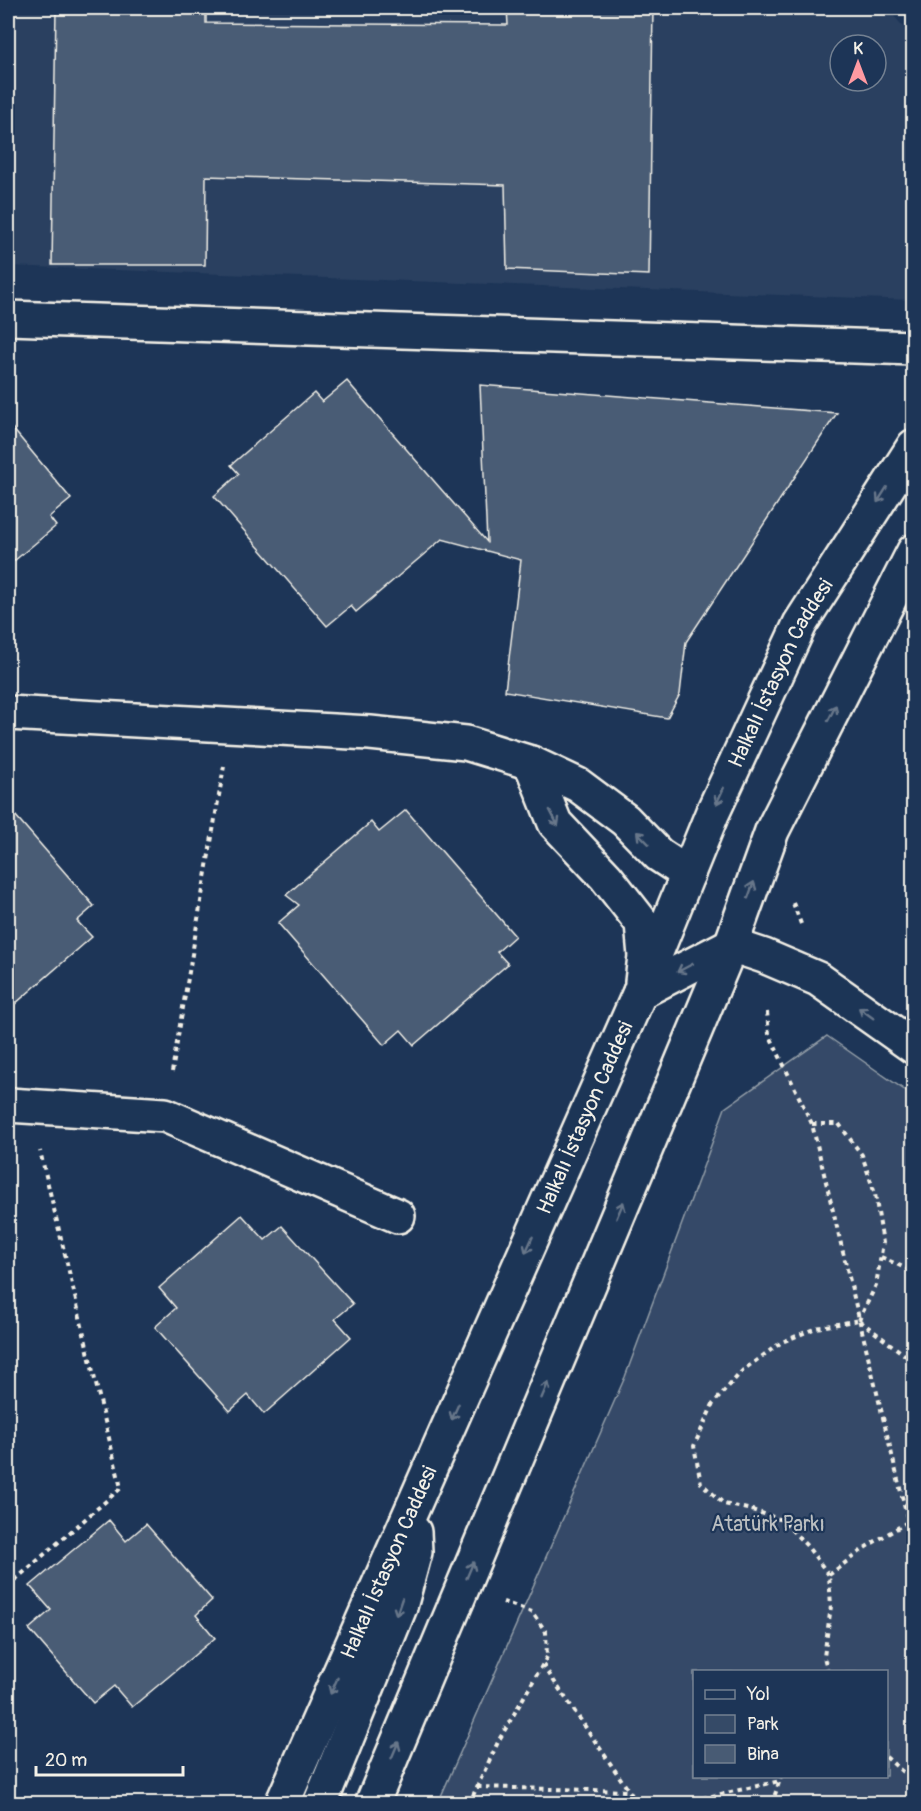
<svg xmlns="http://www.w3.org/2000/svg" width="921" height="1811" viewBox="0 0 921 1811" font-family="Pangolin,sans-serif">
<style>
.built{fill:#2a4060;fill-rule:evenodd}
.park{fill:#354a67;stroke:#949ea8;stroke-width:1.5;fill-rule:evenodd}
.building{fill:#485b74;stroke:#f4f1e8;stroke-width:1.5}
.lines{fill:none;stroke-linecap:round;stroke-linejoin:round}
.minor-casing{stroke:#f4f1e8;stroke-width:38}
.major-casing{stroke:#f4f1e8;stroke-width:38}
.path{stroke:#f4f1e8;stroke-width:4;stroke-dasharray:4.5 4.5;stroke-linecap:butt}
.minor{stroke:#1d3557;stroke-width:33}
.major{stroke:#1d3557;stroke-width:33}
.oneway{stroke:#68778a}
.labels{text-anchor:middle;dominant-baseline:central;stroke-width:4.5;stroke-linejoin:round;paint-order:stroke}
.street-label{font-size:21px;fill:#f4f1e8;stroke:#1d3557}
.park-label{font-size:21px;fill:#bbbfc1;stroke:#1d3557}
</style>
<rect width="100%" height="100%" fill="#1d3557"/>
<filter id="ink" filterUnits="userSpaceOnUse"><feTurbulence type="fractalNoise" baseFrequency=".0167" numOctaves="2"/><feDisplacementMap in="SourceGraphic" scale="12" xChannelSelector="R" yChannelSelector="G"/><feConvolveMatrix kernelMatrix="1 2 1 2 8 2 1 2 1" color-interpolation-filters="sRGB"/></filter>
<g filter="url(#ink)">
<path class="built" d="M 8,8 L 887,8 L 913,38 L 913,300 L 8,266 ZM 840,45 L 876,45 L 876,81 L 840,81 Z"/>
<path class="park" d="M 827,1036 L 913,1096 L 913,1803 L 438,1803 L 625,1377 L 725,1108 ZM 694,1672 L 886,1672 L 886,1776 L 694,1776 Z"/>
<g class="building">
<path d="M 56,8 L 206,8 L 206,23 L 508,25 L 507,8 L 653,8 L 649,275 L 507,269 L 505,185 L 206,176 L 205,265 L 52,265 Z"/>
<path d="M 347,381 L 487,542 L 480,385 L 837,413 L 686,642 L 680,694 L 667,718 L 505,691 L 521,560 L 442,539 L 356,612 L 351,606 L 327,626 L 214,496 L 239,474 L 231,465 L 314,393 L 322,402 Z"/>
<path d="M 8,423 L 71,499 L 49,517 L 56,526 L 8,566 Z"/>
<path d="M 8,807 L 94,906 L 77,921 L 92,937 L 8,1010 Z"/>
<path d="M 406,810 L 515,936 L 497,952 L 508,964 L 414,1045 L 401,1030 L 384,1045 L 278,923 L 299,905 L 286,895 L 371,822 L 379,832 Z"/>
<path d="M 242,1215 L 265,1240 L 282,1226 L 353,1304 L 335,1319 L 351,1337 L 264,1414 L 248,1395 L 230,1411 L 155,1327 L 176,1308 L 159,1288 Z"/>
<path d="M 109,1520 L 126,1541 L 146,1524 L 212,1600 L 196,1615 L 215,1638 L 132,1707 L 114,1686 L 93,1703 L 29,1629 L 51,1610 L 30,1586 Z"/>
</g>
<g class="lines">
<g class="minor-casing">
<g id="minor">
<path d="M 8,318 L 914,348"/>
<path d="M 8,713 L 370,733 L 466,743 L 531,763"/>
<path d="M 642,982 L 645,956 L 642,923 L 606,877 L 555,823 L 531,763 L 578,785 L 625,820 L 659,855 L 688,874"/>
<path d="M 8,1105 L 165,1115 L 398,1216"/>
</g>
</g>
<g class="major-casing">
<g id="major">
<path d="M 731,945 L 764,956 L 818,979 L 914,1047"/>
<path d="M 640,992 L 731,945"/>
<path id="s1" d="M 282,1804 L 640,992 L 712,814 L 800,624 L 914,446"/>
<path d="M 320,1804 L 400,1607 L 415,1552 L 414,1532"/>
<path d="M 372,1804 L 731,945 L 772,831 L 914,551"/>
</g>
</g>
<g class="path">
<path d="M 793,903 L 801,924"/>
<path d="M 767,1012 L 769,1034 L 812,1124 L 914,1546"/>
<path d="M 172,1072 L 224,766"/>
<path d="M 812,1124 L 839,1124 L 862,1155 L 875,1194 L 883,1243 L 876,1285 L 859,1320"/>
<path d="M 881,1257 L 914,1272"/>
<path d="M 860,1321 L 914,1362"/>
<path d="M 904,1507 L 914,1496"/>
<path d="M 829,1575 L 866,1547 L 914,1518"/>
<path d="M 8,1586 L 121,1488 L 40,1151"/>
<path d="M 543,1665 L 638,1804"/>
<path d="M 828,1672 L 824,1657 L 831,1606 L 829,1575 L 807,1546 L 782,1520 L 752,1510 L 724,1504 L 701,1483 L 694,1446 L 713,1404 L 743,1370 L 782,1342 L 816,1328 L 859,1320"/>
<path d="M 886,1757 L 914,1782"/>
<path d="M 477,1787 L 629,1791"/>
<path d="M 469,1804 L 499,1740 L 547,1657 L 546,1632 L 532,1612 L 503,1602"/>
<path d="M 676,1804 L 780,1781"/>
<path d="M 772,1804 L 781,1776"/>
</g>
<use href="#minor" class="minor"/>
<use href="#major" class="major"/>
</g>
<defs><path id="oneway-shaft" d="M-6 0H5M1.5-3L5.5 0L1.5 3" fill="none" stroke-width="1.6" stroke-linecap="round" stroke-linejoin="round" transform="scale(1.5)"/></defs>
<g class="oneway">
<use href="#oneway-shaft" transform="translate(882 495) rotate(122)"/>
<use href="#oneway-shaft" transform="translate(832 713) rotate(-63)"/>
<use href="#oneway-shaft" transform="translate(720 796) rotate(115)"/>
<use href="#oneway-shaft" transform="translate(554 818) rotate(62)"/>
<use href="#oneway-shaft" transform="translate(643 838) rotate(-135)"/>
<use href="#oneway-shaft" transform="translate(751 890) rotate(-70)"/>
<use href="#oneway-shaft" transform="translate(685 968) rotate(152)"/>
<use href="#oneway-shaft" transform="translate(866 1013) rotate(-144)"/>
<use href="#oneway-shaft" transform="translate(620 1210) rotate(-67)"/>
<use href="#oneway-shaft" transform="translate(529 1245) rotate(114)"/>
<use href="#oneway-shaft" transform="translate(545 1390) rotate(-67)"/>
<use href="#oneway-shaft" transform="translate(455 1412) rotate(114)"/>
<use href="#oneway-shaft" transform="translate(470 1570) rotate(-67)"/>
<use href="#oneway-shaft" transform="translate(399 1607) rotate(109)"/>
<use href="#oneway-shaft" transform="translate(334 1686) rotate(114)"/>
<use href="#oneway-shaft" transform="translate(395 1750) rotate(-67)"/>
</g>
</g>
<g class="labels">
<g class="street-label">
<text stroke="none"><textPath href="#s1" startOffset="1236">Halkalı İstasyon Caddesi</textPath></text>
<text stroke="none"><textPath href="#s1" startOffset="750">Halkalı İstasyon Caddesi</textPath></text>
<text stroke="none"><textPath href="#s1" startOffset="264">Halkalı İstasyon Caddesi</textPath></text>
</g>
<g class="park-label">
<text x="768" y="1524">Atatürk Parkı</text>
</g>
</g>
<rect width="921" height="1811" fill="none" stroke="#1d3557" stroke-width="30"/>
<rect x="15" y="15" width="891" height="1781" fill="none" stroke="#f4f1e8" stroke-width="2" filter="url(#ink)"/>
<rect x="693" y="1670" width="195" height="108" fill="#1d3557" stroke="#738091" stroke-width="1.5"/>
<rect x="705" y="1690" width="30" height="9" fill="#1d3557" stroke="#738091" stroke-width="1.5"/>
<text x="747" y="1700" font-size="18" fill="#f4f1e8">Yol</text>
<rect x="705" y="1715" width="30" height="18" fill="#354a67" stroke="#738091" stroke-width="1.5"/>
<text x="747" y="1730" font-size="18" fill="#f4f1e8">Park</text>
<rect x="705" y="1745" width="30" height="18" fill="#485b74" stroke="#738091" stroke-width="1.5"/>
<text x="747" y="1760" font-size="18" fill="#f4f1e8">Bina</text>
<g transform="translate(858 63)"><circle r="28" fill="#1d3557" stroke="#738091" stroke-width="1.5"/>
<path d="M0-4.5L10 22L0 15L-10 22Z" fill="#ff9aa2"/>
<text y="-9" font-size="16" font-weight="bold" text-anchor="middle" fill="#f4f1e8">K</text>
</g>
<path d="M36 1766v9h147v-9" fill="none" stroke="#f4f1e8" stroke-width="3"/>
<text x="45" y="1766" font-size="18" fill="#f4f1e8" stroke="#1d3557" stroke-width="4.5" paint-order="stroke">20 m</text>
</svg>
